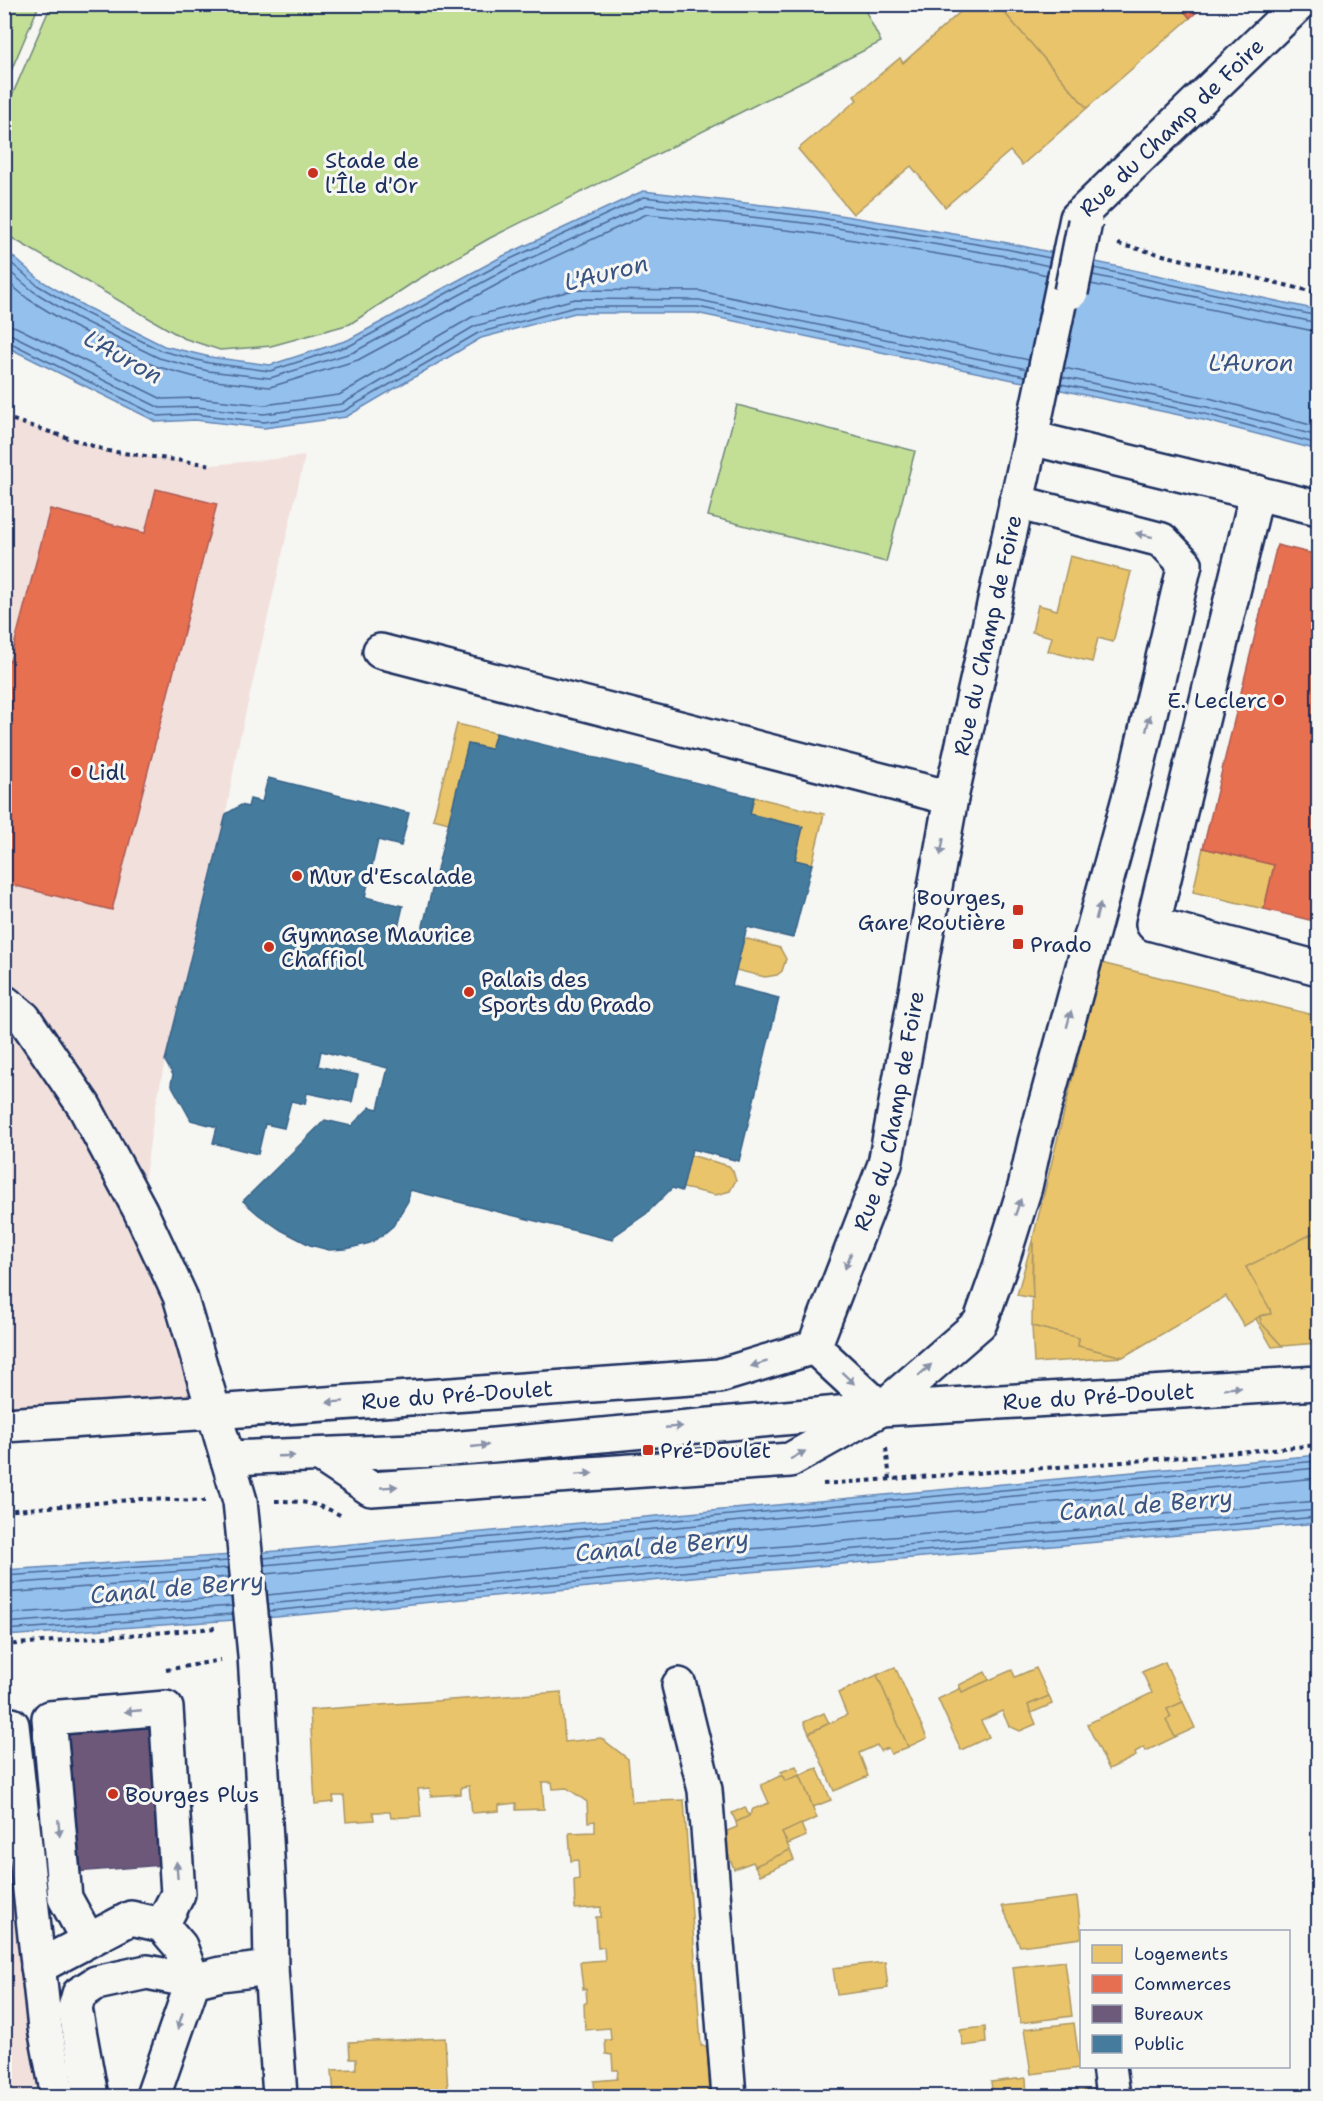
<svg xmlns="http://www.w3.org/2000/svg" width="1323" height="2101" viewBox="0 0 1323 2101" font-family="'Shantell Sans',sans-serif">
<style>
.built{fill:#f2e0dc}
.green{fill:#c3df96;stroke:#6f877a;stroke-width:1.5}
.water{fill:#94c0ed;stroke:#6486b4;stroke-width:1.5}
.homes{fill:#e9c46a;stroke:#ab9766;stroke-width:1.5}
.shops{fill:#e76f51;stroke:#aa5c55;stroke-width:1.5}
.offices{fill:#6d597a;stroke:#544c72;stroke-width:1.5}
.public{fill:#457b9d;stroke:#38648a;stroke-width:1.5}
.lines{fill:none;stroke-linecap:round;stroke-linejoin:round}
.shore{stroke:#4b6997;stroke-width:1.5}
.minor-casing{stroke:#1b2f5e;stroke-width:38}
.major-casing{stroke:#1b2f5e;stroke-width:38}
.path{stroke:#1b2f5e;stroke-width:4;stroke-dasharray:4.5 4.5;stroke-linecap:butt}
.minor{stroke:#f6f6f2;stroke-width:33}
.major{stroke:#f6f6f2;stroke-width:33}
.minor-bridge-casing{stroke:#1b2f5e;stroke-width:38;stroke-linecap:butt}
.minor-bridge{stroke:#f6f6f2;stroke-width:33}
.oneway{fill:#8892a8}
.poi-dot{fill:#c8321e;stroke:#f6f6f2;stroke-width:2}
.labels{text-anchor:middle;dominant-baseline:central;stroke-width:6;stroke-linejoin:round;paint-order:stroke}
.street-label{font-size:22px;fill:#1b2f5e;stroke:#f6f6f2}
.poi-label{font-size:22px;fill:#1b2f5e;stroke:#f6f6f2;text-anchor:start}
.water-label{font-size:24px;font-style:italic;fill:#395382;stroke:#f6f6f2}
</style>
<rect width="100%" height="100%" fill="#f6f6f2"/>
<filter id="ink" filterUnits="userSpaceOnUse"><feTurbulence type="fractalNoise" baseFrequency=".0167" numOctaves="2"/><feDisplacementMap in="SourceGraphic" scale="12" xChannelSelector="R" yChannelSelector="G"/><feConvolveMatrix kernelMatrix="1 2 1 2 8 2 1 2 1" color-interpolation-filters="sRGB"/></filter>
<g filter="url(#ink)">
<g class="built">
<path d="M 5,417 L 108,451 L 213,465 L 305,456 L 237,750 L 226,814 L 165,1061 L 154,1114 L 140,1210 L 213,1412 L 5,1428 Z"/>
<path d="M 4,1844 L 16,1854 L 47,2096 L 5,2096 Z"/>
</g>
<g class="green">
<path d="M 5,4 L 39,5 L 5,85 L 4,5 Z"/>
<path d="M 862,4 L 881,42 L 490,238 L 417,280 L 350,324 L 271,346 L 220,350 L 183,338 L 5,234 L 5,112 L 51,5 Z"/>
<path d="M 737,405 L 915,451 L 886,562 L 708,516 Z"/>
</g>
<g class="water">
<path d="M 643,191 L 815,211 L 1008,243 L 1318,310 L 1318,450 L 1203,420 L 696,313 L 575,313 L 481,338 L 346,417 L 264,428 L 195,420 L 157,422 L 5,346 L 4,249 L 40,280 L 84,306 L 164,346 L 210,357 L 270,365 L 348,340 L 503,256 Z"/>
<path d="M 1318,1455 L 1318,1523 L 703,1576 L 276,1617 L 5,1636 L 5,1570 L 233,1555 Z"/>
</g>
<g class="homes">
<path d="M 969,4 L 997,4 L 1087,108 L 1022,165 L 1010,151 L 945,207 L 911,166 L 853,214 L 798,149 L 857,100 L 854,96 L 900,58 L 903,63 Z"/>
<path d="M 997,4 L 1178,4 L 1190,18 L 1087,108 Z"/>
<path d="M 1070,556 L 1131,572 L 1113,642 L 1098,638 L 1092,662 L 1048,651 L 1052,637 L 1032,632 L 1038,605 L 1057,610 Z"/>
<path d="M 457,724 L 496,733 L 491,749 L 468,744 L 449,823 L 433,819 Z"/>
<path d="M 754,797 L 824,814 L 812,864 L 795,860 L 803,827 L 750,814 Z"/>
<path d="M 1203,848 L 1274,865 L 1264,909 L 1193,892 Z"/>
<path d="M 744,938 L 780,948 L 786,959 L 782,971 L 777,975 L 765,977 L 736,970 Z"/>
<path d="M 1101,963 L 1318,1016 L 1318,1231 L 1246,1267 L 1270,1309 L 1271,1314 L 1262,1315 L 1244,1326 L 1226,1296 L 1123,1357 L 1078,1346 L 1079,1338 L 1032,1326 L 1033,1238 Z"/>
<path d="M 690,1155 L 729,1166 L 733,1171 L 736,1180 L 730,1191 L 716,1195 L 683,1188 Z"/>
<path d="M 1318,1231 L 1318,1343 L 1282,1346 L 1261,1323 L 1260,1316 L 1271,1314 L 1270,1309 L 1246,1267 Z"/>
<path d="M 1033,1238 L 1032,1276 L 1033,1298 L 1017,1295 Z"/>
<path d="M 1260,1316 L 1261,1323 L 1282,1346 L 1272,1347 L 1256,1319 Z"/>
<path d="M 1032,1326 L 1079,1338 L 1078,1346 L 1123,1357 L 1034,1363 Z"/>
<path d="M 1165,1662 L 1183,1702 L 1167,1709 L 1171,1717 L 1166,1720 L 1175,1737 L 1146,1751 L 1144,1747 L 1135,1752 L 1136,1756 L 1109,1769 L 1087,1724 L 1152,1693 L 1142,1672 Z"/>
<path d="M 895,1667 L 927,1738 L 908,1747 L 877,1675 Z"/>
<path d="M 1036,1668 L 1049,1696 L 1028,1705 L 1036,1724 L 1020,1731 L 1009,1726 L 1002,1711 L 981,1721 L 989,1737 L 961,1750 L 938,1699 L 961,1688 L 962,1692 L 1012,1670 L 1015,1677 Z"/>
<path d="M 985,1672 L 989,1680 L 962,1692 L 959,1685 Z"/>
<path d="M 877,1675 L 908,1747 L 891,1754 L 888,1748 L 880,1751 L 877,1745 L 859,1753 L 868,1776 L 834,1791 L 809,1733 L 847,1715 L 838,1693 Z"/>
<path d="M 561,1692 L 565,1742 L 601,1738 L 628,1759 L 632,1802 L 684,1800 L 701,2046 L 707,2046 L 710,2096 L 595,2096 L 594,2081 L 617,2079 L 618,2070 L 613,2070 L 612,2055 L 606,2054 L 605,2040 L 611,2040 L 610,2028 L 585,2030 L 584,2004 L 587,2002 L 586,1989 L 583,1989 L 580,1962 L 605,1960 L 604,1947 L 598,1948 L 596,1917 L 601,1917 L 601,1907 L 575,1909 L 574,1880 L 579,1879 L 578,1860 L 571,1861 L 569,1833 L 595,1832 L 595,1821 L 588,1822 L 587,1802 L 567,1788 L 553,1789 L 552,1782 L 542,1782 L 544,1809 L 516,1810 L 516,1803 L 499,1805 L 499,1811 L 472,1813 L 469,1786 L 461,1787 L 461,1794 L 431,1796 L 430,1788 L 418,1789 L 421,1816 L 391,1818 L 390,1812 L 373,1812 L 374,1820 L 346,1822 L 344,1796 L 333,1796 L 334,1802 L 315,1804 L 310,1710 Z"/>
<path d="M 1049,1696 L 1052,1704 L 1031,1713 L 1028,1705 Z"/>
<path d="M 1183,1702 L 1195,1728 L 1175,1737 L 1166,1720 L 1171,1717 L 1167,1709 Z"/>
<path d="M 824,1713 L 829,1723 L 809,1733 L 804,1722 Z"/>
<path d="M 796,1766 L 800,1775 L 785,1781 L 781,1772 Z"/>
<path d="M 817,1768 L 831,1800 L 813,1807 L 800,1775 Z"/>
<path d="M 782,1775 L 785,1781 L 800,1775 L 817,1818 L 782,1833 L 790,1850 L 755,1866 L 753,1862 L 734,1869 L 720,1834 L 737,1827 L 736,1822 L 749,1816 L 753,1809 L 769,1803 L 761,1785 Z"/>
<path d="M 745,1807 L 749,1816 L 736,1822 L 732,1813 Z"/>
<path d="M 801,1824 L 806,1836 L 788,1844 L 782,1833 Z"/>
<path d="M 790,1850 L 794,1860 L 760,1875 L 755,1866 Z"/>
<path d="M 1077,1897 L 1082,1938 L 1020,1946 L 1002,1906 Z"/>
<path d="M 1065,1961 L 1072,2016 L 1020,2023 L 1013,1967 Z"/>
<path d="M 885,1962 L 888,1988 L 837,1995 L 833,1968 Z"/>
<path d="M 1074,2023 L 1080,2068 L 1031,2074 L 1024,2029 Z"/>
<path d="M 985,2027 L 986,2043 L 963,2046 L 960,2030 Z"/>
<path d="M 445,2038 L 448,2092 L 440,2093 L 440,2096 L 334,2096 L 332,2070 L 356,2069 L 356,2059 L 350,2059 L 349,2042 Z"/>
<path d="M 1026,2078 L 1027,2096 L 993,2096 L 991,2082 Z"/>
<path d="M 1095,2089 L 1095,2096 L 1057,2096 L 1057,2093 Z"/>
</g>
<g class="shops">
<path d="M 1178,4 L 1206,4 L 1190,18 Z"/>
<path d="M 156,489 L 217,504 L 112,910 L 4,883 L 4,659 L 10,661 L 50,509 L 145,533 Z"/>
<path d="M 1277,545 L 1310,553 L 1318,548 L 1318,922 L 1264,909 L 1274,865 L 1203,848 Z"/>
</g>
<path class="offices" d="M 149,1717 L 161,1865 L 76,1872 L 64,1723 Z"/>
<path class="public" d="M 496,733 L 754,797 L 750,814 L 803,827 L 795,860 L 812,864 L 793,938 L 747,927 L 732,986 L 779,998 L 739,1161 L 692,1149 L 682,1191 L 672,1188 L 646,1214 L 614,1236 L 613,1240 L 410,1190 L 408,1201 L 393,1226 L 380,1237 L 370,1243 L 346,1249 L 329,1250 L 310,1245 L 281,1230 L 259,1215 L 243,1201 L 325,1120 L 351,1126 L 370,1107 L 378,1109 L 388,1068 L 321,1051 L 318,1066 L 358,1075 L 352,1102 L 307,1093 L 305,1104 L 291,1101 L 284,1128 L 265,1124 L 258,1154 L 213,1143 L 217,1127 L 191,1120 L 171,1084 L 173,1075 L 165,1061 L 226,814 L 241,805 L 248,807 L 250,799 L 262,802 L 268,778 L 409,813 L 401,846 L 378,840 L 365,897 L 403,906 L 397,932 L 420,938 L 468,744 L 491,749 Z"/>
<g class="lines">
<g class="shore">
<path d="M 4,257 L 37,285 L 81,311 L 162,351 L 209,363 L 270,371 L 351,345 L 506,261 L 644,197 L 814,217 L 1006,249 L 1050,258"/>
<path d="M 4,267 L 33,291 L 77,318 L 159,358 L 208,371 L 270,378 L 354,352 L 509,268 L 646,205 L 813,224 L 1005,256 L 1049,266"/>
<path d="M 1094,268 L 1318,316"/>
<path d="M 1093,275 L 1318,323"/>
<path d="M 4,279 L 28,299 L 72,326 L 155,366 L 206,380 L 270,387 L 358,360 L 513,276 L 647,214 L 812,233 L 1003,265 L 1047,275"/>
<path d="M 1091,284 L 1318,332"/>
<path d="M 4,324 L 16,327 L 162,399 L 197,398 L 264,405 L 339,395 L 472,317 L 574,290 L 700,291 L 1029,360"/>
<path d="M 4,333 L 12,335 L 160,408 L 196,407 L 264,414 L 342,404 L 475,326 L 575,299 L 699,300 L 1027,369"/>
<path d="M 4,341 L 9,342 L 158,416 L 195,414 L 264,422 L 344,411 L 478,333 L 575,307 L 698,307 L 1025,376"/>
<path d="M 1064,368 L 1209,398 L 1318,427"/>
<path d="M 1062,377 L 1207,407 L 1318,436"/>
<path d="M 1061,384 L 1205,414 L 1318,444"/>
<path d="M 264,1558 L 1318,1461"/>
<path d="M 264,1565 L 1318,1468"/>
<path d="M 265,1574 L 1318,1478"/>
<path d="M 4,1576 L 228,1561"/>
<path d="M 4,1584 L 228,1568"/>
<path d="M 4,1593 L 229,1577"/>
<path d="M 267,1595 L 701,1553 L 1318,1501"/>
<path d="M 268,1604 L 702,1562 L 1318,1510"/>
<path d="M 269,1611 L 703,1570 L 1318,1517"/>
<path d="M 4,1614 L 231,1597"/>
<path d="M 4,1623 L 232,1606"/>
<path d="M 4,1630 L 233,1614"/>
</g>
<g class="minor-casing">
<g id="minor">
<path d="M 1031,438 L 1318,508"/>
<path d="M 1257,492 L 1153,924 L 1318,968"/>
<path d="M 380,651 L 951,798"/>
<path id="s1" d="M 814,1347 L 885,1164 L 951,798 L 1031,438 L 1077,218 L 1299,4"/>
<path d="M 814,1347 L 881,1409"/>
<path id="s2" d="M 4,1425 L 213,1412 L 719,1376 L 814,1347"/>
<path d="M 320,1455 L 371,1489 L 790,1460 L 881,1409 L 980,1323 L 1000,1267 L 1025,1187 L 1035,1142 L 1137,769 L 1185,564 L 1162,540 L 1016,502"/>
<path id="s3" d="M 227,1458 L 440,1450 L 881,1409 L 1318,1383"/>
<path d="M 679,1685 L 705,1790 L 729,2096"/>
<path d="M 12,1725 L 45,2028 L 58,2096"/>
<path d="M 88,1940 L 65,1898 L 49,1718 L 166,1708 L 178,1894 L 162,1925"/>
<path d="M 38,1967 L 131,1918 L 162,1925 L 180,1946 L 193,1981 L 147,1972 L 96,1983 L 79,1994 L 75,2008 L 91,2096"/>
<path d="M 1109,2066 L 1113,2096"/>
<path d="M 153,2096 L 193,1981 L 221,1974 L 271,1968"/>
</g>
</g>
<g class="major-casing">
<path id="major" d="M 4,1002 L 24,1018 L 84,1106 L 140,1210 L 180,1296 L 240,1501 L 255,1655 L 270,1907 L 271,1968 L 280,2096"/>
</g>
<g class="path">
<path d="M 1118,244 L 1318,293"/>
<path d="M 4,417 L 108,451 L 213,465"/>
<path d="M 886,1448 L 890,1479"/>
<path d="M 823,1484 L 1100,1464 L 1318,1445"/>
<path d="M 275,1501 C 303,1501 318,1503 342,1516"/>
<path d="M 4,1511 L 142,1499 L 205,1501"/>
<path d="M 4,1645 L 216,1628"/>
<path d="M 166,1670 L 221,1660"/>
</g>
<use href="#minor" class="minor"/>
<use href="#major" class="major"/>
<g class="minor-bridge-casing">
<path id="minor-bridge" d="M 1071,292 L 1085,222"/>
</g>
<use href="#minor-bridge" class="minor-bridge"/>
</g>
<defs><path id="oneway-solid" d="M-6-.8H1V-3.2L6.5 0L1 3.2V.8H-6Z" transform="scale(1.5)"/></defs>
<g class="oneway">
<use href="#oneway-solid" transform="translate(1144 535) rotate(-166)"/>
<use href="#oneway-solid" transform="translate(1148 723) rotate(-77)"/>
<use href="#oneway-solid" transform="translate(942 847) rotate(100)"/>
<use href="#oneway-solid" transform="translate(1098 911) rotate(-75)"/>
<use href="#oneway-solid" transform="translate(1069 1019) rotate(-75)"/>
<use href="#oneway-solid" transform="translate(1018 1207) rotate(-71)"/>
<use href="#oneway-solid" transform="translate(848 1261) rotate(111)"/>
<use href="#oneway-solid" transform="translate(759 1364) rotate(163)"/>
<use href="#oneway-solid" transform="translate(925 1370) rotate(-41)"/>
<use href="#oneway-solid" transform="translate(848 1378) rotate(43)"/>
<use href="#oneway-solid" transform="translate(1233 1388) rotate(-3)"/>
<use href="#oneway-solid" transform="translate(335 1402) rotate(176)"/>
<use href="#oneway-solid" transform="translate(674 1427) rotate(-5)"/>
<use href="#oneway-solid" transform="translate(480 1446) rotate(-6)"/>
<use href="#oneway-solid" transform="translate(798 1455) rotate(-28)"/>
<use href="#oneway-solid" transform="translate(286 1456) rotate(-2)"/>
<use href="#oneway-solid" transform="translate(584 1474) rotate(-4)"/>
<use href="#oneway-solid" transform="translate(389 1487) rotate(-4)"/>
<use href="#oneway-solid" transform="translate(133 1711) rotate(175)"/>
<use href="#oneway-solid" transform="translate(59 1828) rotate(85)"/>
<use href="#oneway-solid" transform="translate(177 1870) rotate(-94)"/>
<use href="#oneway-solid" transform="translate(180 2021) rotate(108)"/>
</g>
</g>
<g class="poi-dot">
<circle cx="313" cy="173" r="6"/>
<circle cx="1279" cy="700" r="6"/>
<circle cx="76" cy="772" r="6"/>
<circle cx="297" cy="876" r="6"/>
<rect x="1012" y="904" width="12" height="12" rx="3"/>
<rect x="1012" y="938" width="12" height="12" rx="3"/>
<circle cx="269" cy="947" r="6"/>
<circle cx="469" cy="992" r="6"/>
<rect x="642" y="1444" width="12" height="12" rx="3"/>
<circle cx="113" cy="1794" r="6"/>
</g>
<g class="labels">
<g class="street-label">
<text stroke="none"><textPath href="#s1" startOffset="1293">Rue du Champ de Foire</textPath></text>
<text stroke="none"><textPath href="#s1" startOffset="735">Rue du Champ de Foire</textPath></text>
<text stroke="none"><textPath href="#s1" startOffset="249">Rue du Champ de Foire</textPath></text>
<text stroke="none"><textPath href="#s2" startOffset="454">Rue du Pré-Doulet</textPath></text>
<text stroke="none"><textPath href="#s3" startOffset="874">Rue du Pré-Doulet</textPath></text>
</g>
<g class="poi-label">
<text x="325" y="160">Stade de<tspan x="325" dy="25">l'Île d'Or</tspan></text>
<text x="1267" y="700" text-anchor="end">E. Leclerc</text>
<text x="88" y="772">Lidl</text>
<text x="309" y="876">Mur d'Escalade</text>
<text x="1006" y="897" text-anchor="end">Bourges,<tspan x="1006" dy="25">Gare Routière</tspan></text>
<text x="281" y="934">Gymnase Maurice<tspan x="281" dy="25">Chaffiol</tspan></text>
<text x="1030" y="944">Prado</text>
<text x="481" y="979">Palais des<tspan x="481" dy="25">Sports du Prado</tspan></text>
<text x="660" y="1450">Pré-Doulet</text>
<text x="125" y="1794">Bourges Plus</text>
</g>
<g class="water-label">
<text transform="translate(606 273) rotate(-14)">L'Auron</text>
<text transform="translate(123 357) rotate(29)">L'Auron</text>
<text x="1251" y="363">L'Auron</text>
<text transform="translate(1146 1505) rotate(-5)">Canal de Berry</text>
<text transform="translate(662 1546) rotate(-5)">Canal de Berry</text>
<text transform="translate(177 1588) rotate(-5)">Canal de Berry</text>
</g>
</g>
<rect width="1323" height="2101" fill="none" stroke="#f6f6f2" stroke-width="24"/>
<rect x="12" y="12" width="1299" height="2077" fill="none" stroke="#1b2f5e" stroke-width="2" filter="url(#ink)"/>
<rect x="1080" y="1930" width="210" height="138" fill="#f6f6f2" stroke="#9ea6b7" stroke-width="1.5"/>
<rect x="1092" y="1945" width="30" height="18" fill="#e9c46a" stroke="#9ea6b7" stroke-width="1.5"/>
<text x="1134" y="1960" font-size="18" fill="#1b2f5e">Logements</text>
<rect x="1092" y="1975" width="30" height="18" fill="#e76f51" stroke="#9ea6b7" stroke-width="1.5"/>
<text x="1134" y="1990" font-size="18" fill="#1b2f5e">Commerces</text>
<rect x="1092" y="2005" width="30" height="18" fill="#6d597a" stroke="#9ea6b7" stroke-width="1.5"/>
<text x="1134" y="2020" font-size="18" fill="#1b2f5e">Bureaux</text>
<rect x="1092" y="2035" width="30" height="18" fill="#457b9d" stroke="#9ea6b7" stroke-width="1.5"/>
<text x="1134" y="2050" font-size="18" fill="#1b2f5e">Public</text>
</svg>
